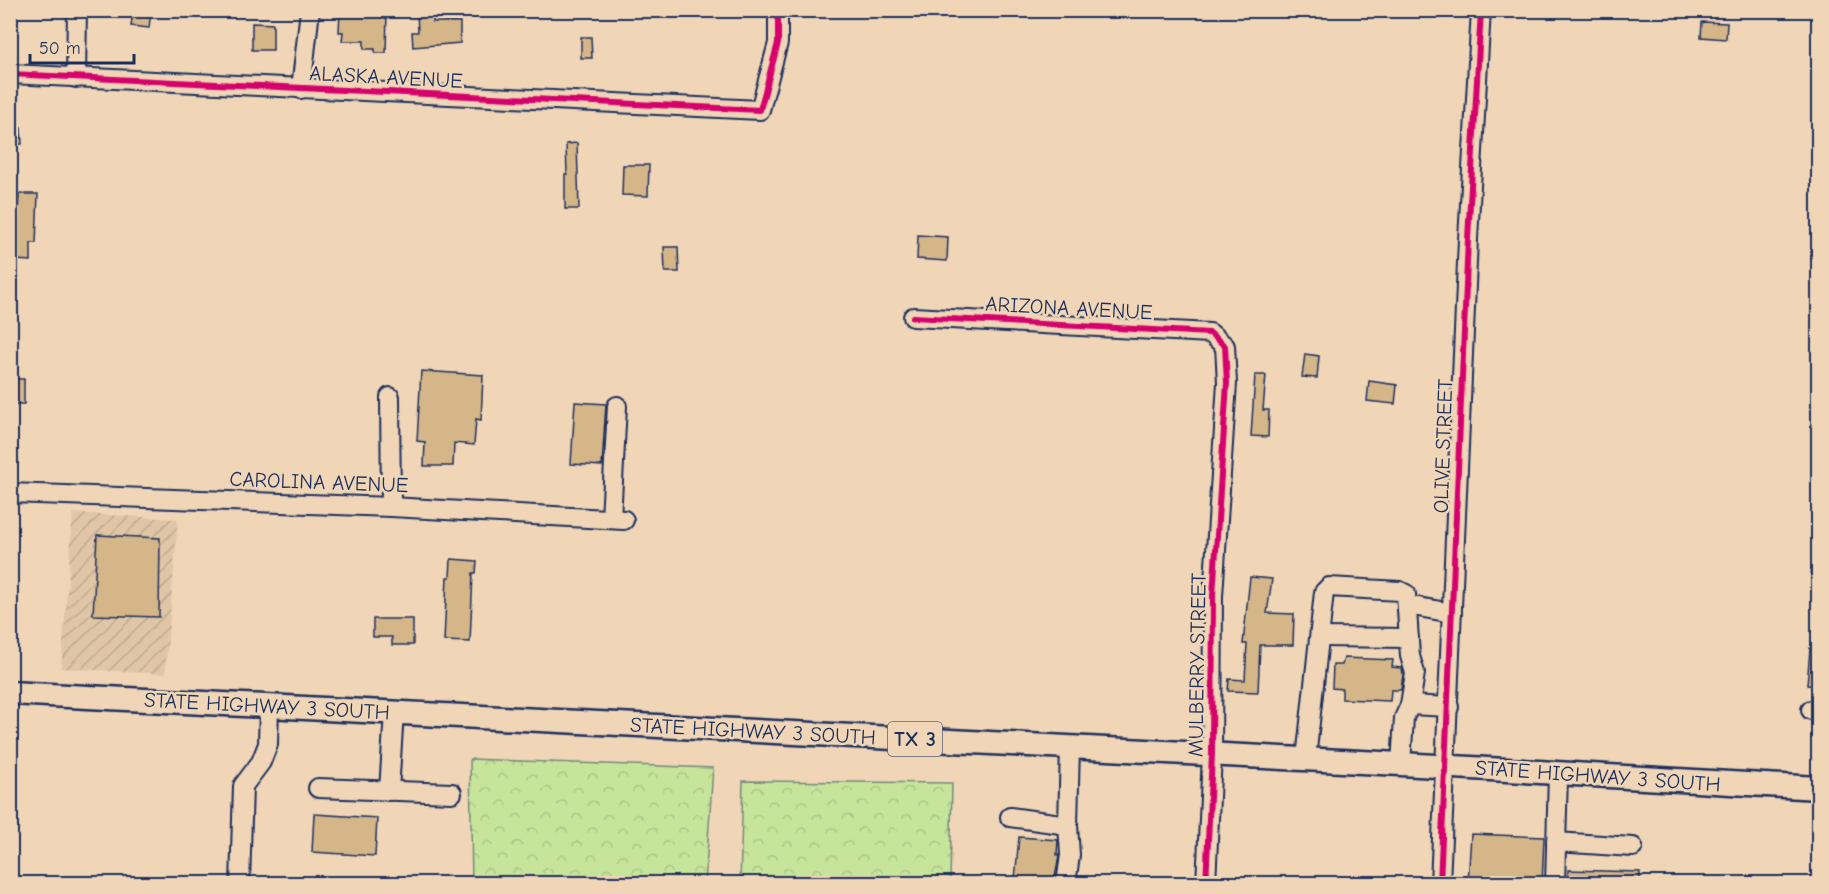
<svg xmlns="http://www.w3.org/2000/svg" width="1829" height="894" viewBox="0 0 1829 894" font-family="'Comic Neue',sans-serif">
<style>
.industrial{fill:url(#industrial-furrows)}
.forest{fill:url(#forest-crowns);stroke:#718a7c;stroke-width:1.5}
.building{fill:#d5b689;stroke:#1b2f5e;stroke-width:1.5}
.lines{fill:none;stroke-linecap:round;stroke-linejoin:round}
.minor-casing{stroke:#1b2f5e;stroke-width:22}
.major-casing{stroke:#1b2f5e;stroke-width:27}
.minor{stroke:#f0d6b7;stroke-width:18}
.major{stroke:#f0d6b7;stroke-width:22}
.cycleway-casing{stroke:#f0d6b7;stroke-width:10}
.cycleway{stroke:#d6006c;stroke-width:6}
.labels{text-anchor:middle;dominant-baseline:central;stroke-width:5;stroke-linejoin:round;paint-order:stroke}
.shield{fill:#f0d6b7;stroke:#5b6179;stroke-width:1.5}
.shield-label{font-size:20px;font-weight:bold;fill:#1b2f5e}
.street-label{font-size:21px;fill:#1b2f5e;stroke:#f0d6b7}
</style>
<defs>
<pattern id="industrial-furrows" width="10" height="10" patternUnits="userSpaceOnUse" patternTransform="scale(1.5)"><rect width="10" height="10" fill="#e0c6a6"/><path d="M-1 1l2-2M0 10L10 0M9 11l2-2" fill="none" stroke="#c0aa91"/></pattern>
<pattern id="forest-crowns" width="20" height="18" patternUnits="userSpaceOnUse" patternTransform="scale(1.5)"><rect width="20" height="18" fill="#c7e49b"/><path d="M2 6a3 3 0 1 1 6 0M12 15a3 3 0 1 1 6 0" fill="none" stroke="#aac488"/></pattern>
</defs>
<rect width="100%" height="100%" fill="#f0d6b7"/>
<filter id="ink" filterUnits="userSpaceOnUse"><feTurbulence type="fractalNoise" baseFrequency=".0167" numOctaves="2"/><feDisplacementMap in="SourceGraphic" scale="12" xChannelSelector="R" yChannelSelector="G"/><feConvolveMatrix kernelMatrix="1 2 1 2 8 2 1 2 1" color-interpolation-filters="sRGB"/></filter>
<g filter="url(#ink)">
<path class="industrial" d="M 73,513 L 178,519 L 165,674 L 61,668 Z"/>
<g class="forest">
<path d="M 470,759 L 713,768 L 705,883 L 472,883 Z"/>
<path d="M 743,781 L 952,783 L 950,883 L 740,883 Z"/>
</g>
<g class="building">
<path d="M 133,10 L 151,10 L 149,28 L 131,26 Z"/>
<path d="M 340,11 L 387,12 L 386,53 L 375,53 L 375,49 L 364,49 L 364,41 L 342,41 L 343,32 L 339,32 Z"/>
<path d="M 433,11 L 433,22 L 460,22 L 460,43 L 413,47 L 412,32 L 418,32 L 417,12 Z"/>
<path d="M 1702,22 L 1727,23 L 1726,39 L 1701,37 Z"/>
<path d="M 252,23 L 273,24 L 273,50 L 252,50 Z"/>
<path d="M 581,37 L 591,37 L 592,58 L 581,58 Z"/>
<path d="M 10,128 L 21,128 L 22,144 L 10,144 Z"/>
<path d="M 577,143 L 579,209 L 565,209 L 565,174 L 567,174 L 566,144 Z"/>
<path d="M 623,165 L 649,165 L 648,196 L 622,195 Z"/>
<path d="M 19,194 L 38,194 L 36,243 L 31,243 L 31,261 L 15,260 L 16,235 L 10,235 L 10,210 L 18,210 Z"/>
<path d="M 918,235 L 948,237 L 947,261 L 917,259 Z"/>
<path d="M 664,247 L 678,247 L 679,272 L 665,272 Z"/>
<path d="M 1305,354 L 1319,356 L 1317,378 L 1302,377 Z"/>
<path d="M 421,371 L 483,375 L 481,420 L 476,419 L 474,445 L 454,443 L 453,466 L 424,466 L 425,442 L 417,441 Z"/>
<path d="M 1255,375 L 1266,375 L 1263,410 L 1269,410 L 1268,437 L 1251,436 Z"/>
<rect x="10" y="379" width="14" height="25"/>
<path d="M 1369,381 L 1397,385 L 1395,404 L 1367,401 Z"/>
<path d="M 575,402 L 606,404 L 602,466 L 571,464 Z"/>
<path d="M 97,535 L 160,538 L 159,617 L 93,615 Z"/>
<path d="M 451,559 L 477,561 L 476,573 L 473,573 L 470,642 L 444,641 L 447,577 L 450,577 Z"/>
<path d="M 1250,577 L 1272,579 L 1267,613 L 1294,614 L 1293,645 L 1260,645 L 1258,692 L 1228,691 L 1229,679 L 1245,680 L 1247,644 L 1243,644 Z"/>
<path d="M 373,619 L 413,619 L 413,645 L 392,645 L 392,637 L 373,637 Z"/>
<path d="M 1810,648 L 1818,648 L 1818,686 L 1807,685 Z"/>
<path d="M 1344,658 L 1393,660 L 1392,667 L 1402,668 L 1403,674 L 1401,690 L 1391,690 L 1390,701 L 1342,699 L 1342,689 L 1332,688 L 1333,665 L 1342,665 Z"/>
<path d="M 314,814 L 377,818 L 375,856 L 312,852 Z"/>
<path d="M 1471,834 L 1544,837 L 1542,884 L 1468,884 Z"/>
<path d="M 1019,837 L 1058,840 L 1057,855 L 1059,855 L 1054,883 L 1015,879 Z"/>
<path d="M 1568,870 L 1640,872 L 1640,884 L 1568,884 Z"/>
</g>
<g class="lines">
<g class="minor-casing">
<g id="minor">
<path d="M 10,74 L 760,110 L 778,43 L 778,10"/>
<path d="M 76,78 L 77,10"/>
<path d="M 301,89 L 310,10"/>
<path d="M 913,317 L 1210,333 L 1225,346 L 1227,383 L 1213,596 L 1212,754 L 1206,884"/>
<path d="M 390,397 L 391,507"/>
<path d="M 10,493 L 391,507 L 624,520"/>
<path d="M 611,519 L 617,406"/>
<path d="M 1407,605 L 1452,613"/>
<path d="M 1320,637 L 1409,638"/>
<path d="M 1410,705 L 1449,707"/>
<path d="M 1811,710 L 1818,710"/>
<path d="M 1306,759 L 1324,592 L 1329,587 L 1400,591 L 1406,594 L 1410,656 L 1415,673 L 1410,705 L 1404,718 L 1401,764"/>
<path d="M 318,788 L 452,793"/>
<path d="M 389,791 L 394,712"/>
<path d="M 1010,817 L 1068,825 L 1070,747"/>
<path d="M 1556,842 L 1633,847"/>
<path d="M 240,884 L 243,786 L 261,762 L 268,744 L 269,706"/>
<path d="M 1066,884 L 1070,855 L 1068,825"/>
<path d="M 1440,884 L 1468,239 L 1481,10"/>
<path d="M 1555,884 L 1558,774"/>
</g>
</g>
<g class="major-casing">
<path id="major" d="M 10,693 L 1401,764 L 1818,788"/>
</g>
<use href="#minor" class="minor"/>
<use href="#major" class="major"/>
<g class="cycleway-casing">
<g id="cycleway">
<path d="M 10,74 L 760,110 L 778,43 L 778,10"/>
<path d="M 913,317 L 1210,333 L 1225,346 L 1227,383 L 1213,596 L 1212,754 L 1206,884"/>
<path d="M 1440,884 L 1468,239 L 1481,10"/>
</g>
</g>
<use href="#cycleway" class="cycleway"/>
</g>
</g>
<g class="labels">
<rect class="shield" x="888" y="722" width="54" height="34" rx="4.5"/>
<g class="shield-label">
<text x="915" y="739">TX 3</text>
</g>
<g class="street-label">
<text transform="translate(386 77) rotate(3)">ALASKA AVENUE</text>
<text transform="translate(1069 308) rotate(3)">ARIZONA AVENUE</text>
<text transform="translate(1443 446) rotate(-88)">OLIVE STREET</text>
<text transform="translate(319 482) rotate(2)">CAROLINA AVENUE</text>
<text transform="translate(1197 665) rotate(-89)">MULBERRY STREET</text>
<text transform="translate(267 706) rotate(3)">STATE HIGHWAY 3 SOUTH</text>
<text transform="translate(753 731) rotate(3)">STATE HIGHWAY 3 SOUTH</text>
<text transform="translate(1598 776) rotate(4)">STATE HIGHWAY 3 SOUTH</text>
</g>
</g>
<rect width="1829" height="894" fill="none" stroke="#f0d6b7" stroke-width="36"/>
<rect x="18" y="18" width="1793" height="858" fill="none" stroke="#1b2f5e" stroke-width="2" filter="url(#ink)"/>
<path d="M30 54v9h104v-9" fill="none" stroke="#1b2f5e" stroke-width="3"/>
<text x="39" y="54" font-size="18" fill="#1b2f5e" stroke="#f0d6b7" stroke-width="4.5" paint-order="stroke">50 m</text>
</svg>
